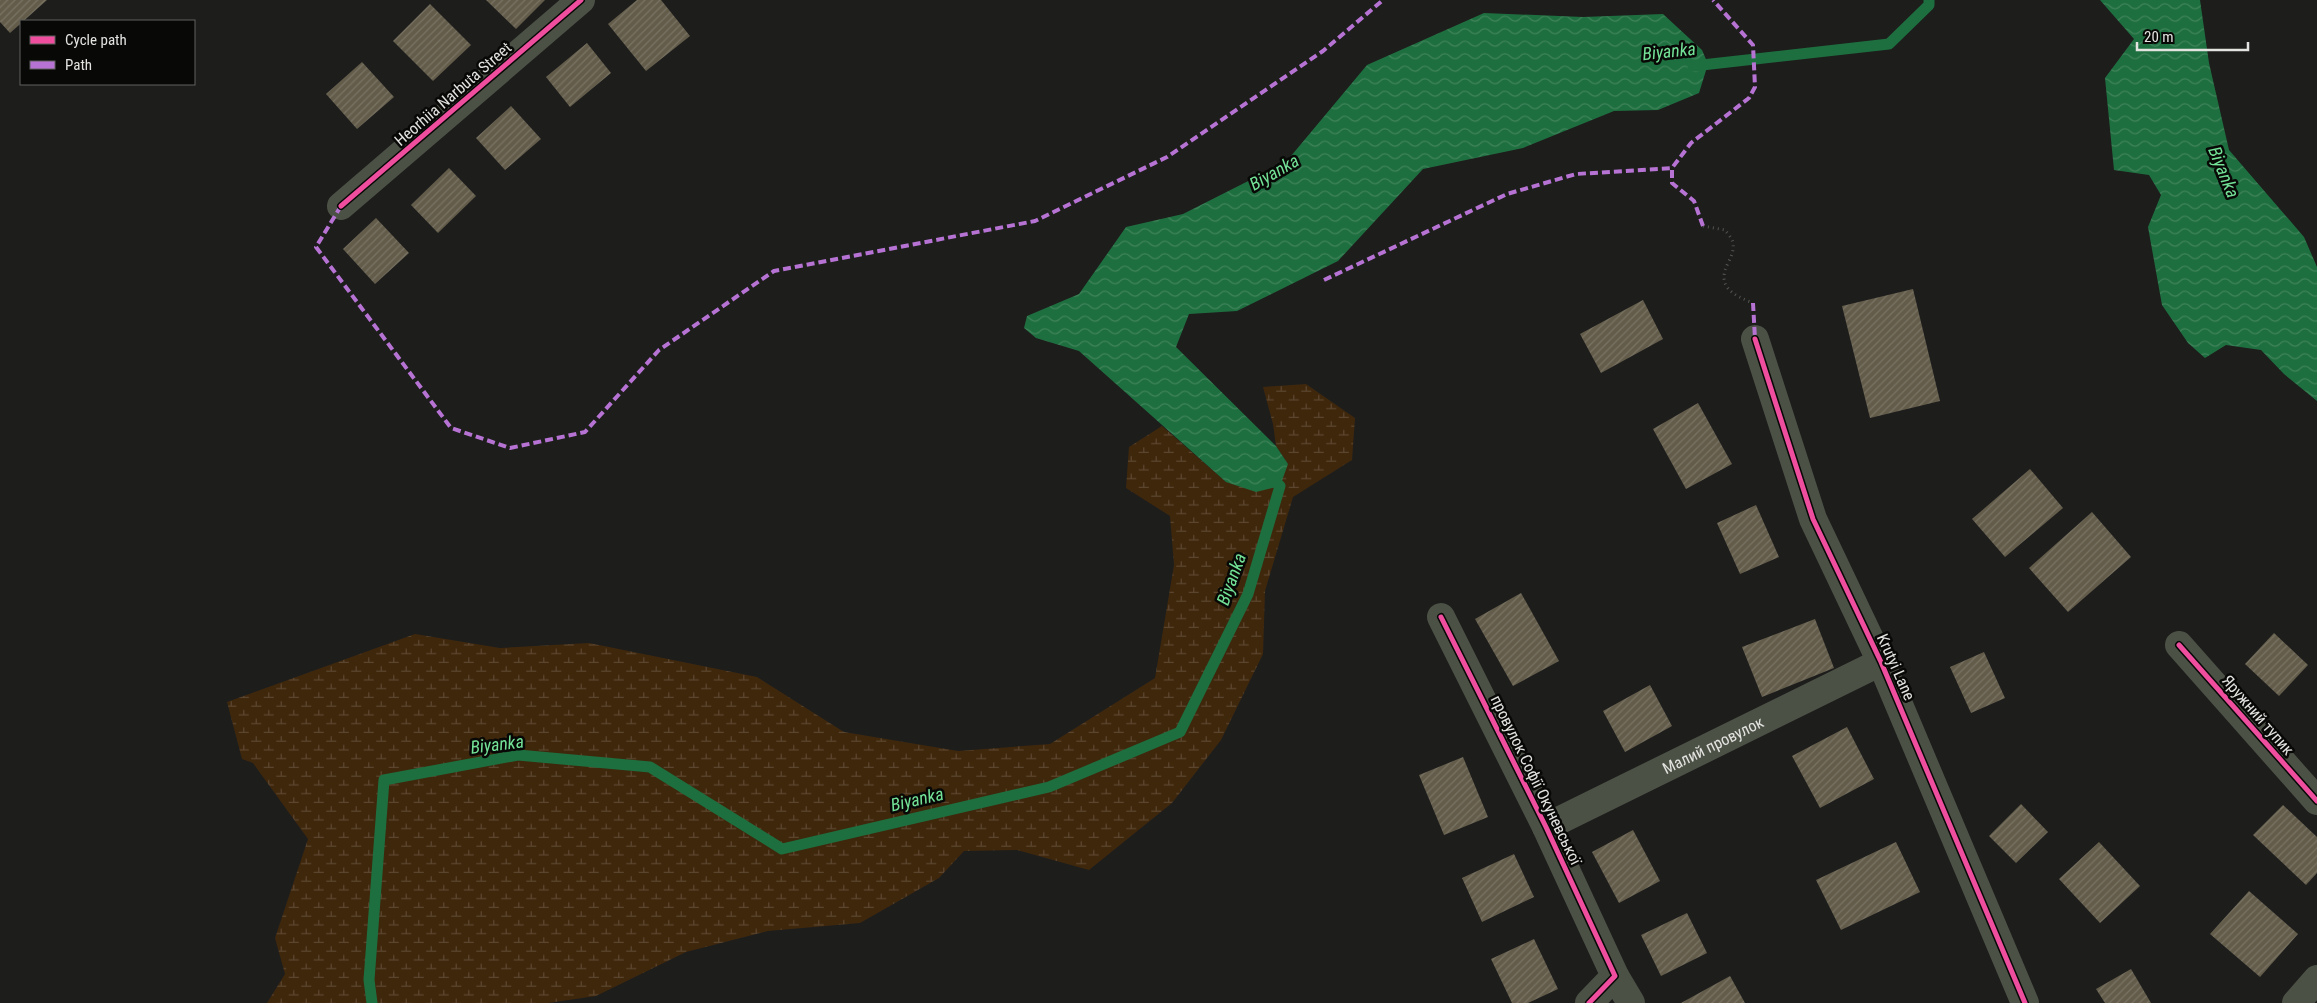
<svg xmlns="http://www.w3.org/2000/svg" width="2317" height="1003" viewBox="0 0 2317 1003" font-family="'Roboto Condensed',sans-serif">
<style>
.wetland{fill:url(#wetland-marsh)}
.water{fill:url(#water-waves)}
.lines{fill:none;stroke-linecap:round;stroke-linejoin:round}
.stream{stroke:#1e6f3f;stroke-width:11}
.building{fill:url(#building-hatch)}
.path{stroke:#535650;stroke-width:3;stroke-dasharray:1 4;stroke-linecap:butt}
.street{stroke:#4c5146;stroke-width:28}
.quiet{stroke:#b673d3;stroke-width:4;stroke-dasharray:8 4;stroke-linecap:butt}
.cycleway-casing{stroke:#080807;stroke-width:8}
.cycleway{stroke:#ef4d9e;stroke-width:5}
.labels{text-anchor:middle;dominant-baseline:central;stroke-width:5;stroke-linejoin:round;paint-order:stroke}
.street-label{font-size:16px;fill:#e3e3e0;stroke:#080807}
.water-label{font-size:18px;font-style:italic;fill:#73e297;stroke:#080807}
</style>
<defs>
<pattern id="wetland-marsh" width="20" height="14" patternUnits="userSpaceOnUse" patternTransform="scale(1.25)"><rect width="20" height="14" fill="#3f270c"/><path d="M1 5h8M5 5V1M11 12h8M15 12V8" fill="none" stroke="#5b462f"/></pattern>
<pattern id="water-waves" width="16" height="10" patternUnits="userSpaceOnUse" patternTransform="scale(1.25)"><rect width="16" height="10" fill="#1e6f3f"/><path d="M0 5q4-4 8 0t8 0" fill="none" stroke="#3f835a"/></pattern>
<pattern id="building-hatch" width="6" height="6" patternUnits="userSpaceOnUse" patternTransform="scale(1.25)"><rect width="6" height="6" fill="#635c4a"/><path d="M-1 1l2-2M0 6l6-6M5 7l2-2" fill="none" stroke="#797364"/></pattern>
</defs>
<rect width="100%" height="100%" fill="#1d1d1c"/>
<path class="wetland" d="M 1306,384 L 1355,418 L 1352,460 L 1293,497 L 1265,591 L 1263,654 L 1221,740 L 1172,803 L 1089,870 L 1017,850 L 964,851 L 939,878 L 860,923 L 768,931 L 686,952 L 596,996 L 548,1003 L 267,1003 L 285,974 L 275,938 L 308,839 L 253,763 L 242,759 L 227,702 L 415,634 L 500,648 L 589,643 L 757,677 L 844,732 L 958,751 L 1050,744 L 1155,678 L 1174,565 L 1170,516 L 1126,488 L 1129,447 L 1162,426 L 1226,482 L 1288,464 L 1276,446 L 1273,424 L 1263,387 Z"/>
<g class="water">
<path d="M 2100,0 L 2200,0 L 2209,63 L 2229,150 L 2304,237 L 2317,267 L 2317,401 L 2284,374 L 2261,350 L 2226,345 L 2205,358 L 2188,343 L 2162,305 L 2148,227 L 2161,195 L 2149,175 L 2114,170 L 2105,78 L 2134,39 Z"/>
<path d="M 1484,13 L 1583,17 L 1663,14 L 1702,50 L 1708,64 L 1699,93 L 1658,110 L 1614,111 L 1523,148 L 1423,169 L 1338,261 L 1237,311 L 1189,314 L 1176,347 L 1276,446 L 1288,464 L 1280,486 L 1256,492 L 1226,482 L 1079,351 L 1036,338 L 1024,328 L 1027,316 L 1079,294 L 1126,227 L 1183,214 L 1286,162 L 1367,65 Z"/>
</g>
<g class="lines">
<g class="stream">
<path d="M 1693,66 L 1889,44 L 1929,5 L 1929,0"/>
<path d="M 372,1003 L 369,980 L 384,780 L 518,755 L 650,767 L 782,849 L 1049,787 L 1180,732 L 1248,594 L 1280,486 L 1270,476"/>
</g>
</g>
<g class="building">
<path d="M 0,0 L 47,0 L 10,33 L 0,22 Z"/>
<path d="M 486,0 L 545,0 L 516,29 Z"/>
<path d="M 637,0 L 661,0 L 690,36 L 646,71 L 608,24 Z"/>
<path d="M 430,4 L 471,45 L 433,81 L 393,41 Z"/>
<path d="M 587,43 L 611,73 L 570,107 L 546,77 Z"/>
<path d="M 362,62 L 394,97 L 357,129 L 326,94 Z"/>
<path d="M 511,106 L 541,139 L 505,170 L 476,138 Z"/>
<path d="M 449,168 L 476,196 L 438,233 L 411,205 Z"/>
<path d="M 376,218 L 409,253 L 375,284 L 343,249 Z"/>
<path d="M 1913,289 L 1940,401 L 1870,418 L 1842,306 Z"/>
<path d="M 1643,300 L 1663,339 L 1601,373 L 1580,334 Z"/>
<path d="M 1698,403 L 1732,464 L 1686,489 L 1653,429 Z"/>
<path d="M 2030,469 L 2063,508 L 2005,557 L 1972,519 Z"/>
<path d="M 1756,505 L 1779,557 L 1740,574 L 1717,523 Z"/>
<path d="M 2092,512 L 2131,557 L 2068,612 L 2029,568 Z"/>
<path d="M 1521,593 L 1559,661 L 1513,686 L 1475,619 Z"/>
<path d="M 1815,619 L 1834,668 L 1762,697 L 1742,647 Z"/>
<path d="M 2274,633 L 2308,665 L 2279,696 L 2245,664 Z"/>
<path d="M 1984,652 L 2005,698 L 1971,713 L 1950,667 Z"/>
<path d="M 1650,685 L 1672,726 L 1625,752 L 1603,711 Z"/>
<path d="M 1847,727 L 1874,779 L 1820,808 L 1792,756 Z"/>
<path d="M 1463,757 L 1488,817 L 1444,835 L 1419,775 Z"/>
<path d="M 2021,804 L 2048,832 L 2016,863 L 1989,836 Z"/>
<path d="M 2283,805 L 2317,837 L 2317,873 L 2306,885 L 2253,835 Z"/>
<path d="M 1633,830 L 1660,881 L 1619,903 L 1592,852 Z"/>
<path d="M 1896,842 L 1920,892 L 1841,930 L 1816,880 Z"/>
<path d="M 2099,842 L 2140,886 L 2100,923 L 2059,879 Z"/>
<path d="M 1514,854 L 1534,897 L 1482,922 L 1462,878 Z"/>
<path d="M 2249,891 L 2298,934 L 2260,977 L 2210,934 Z"/>
<path d="M 1687,913 L 1707,953 L 1661,976 L 1641,935 Z"/>
<path d="M 1534,939 L 1558,989 L 1528,1003 L 1512,1003 L 1491,959 Z"/>
<path d="M 2131,969 L 2151,1003 L 2105,1003 L 2096,989 Z"/>
<path d="M 1730,976 L 1745,1003 L 1681,1003 Z"/>
</g>
<g class="lines">
<path class="path" d="M 1703,226 L 1725,230 C 1728,234 1733,239 1733,244 C 1734,251 1731,257 1728,263 C 1716,287 1733,295 1753,303"/>
<g class="street">
<path d="M 341,206 L 581,0"/>
<path d="M 1755,339 L 1813,519 L 1881,662 L 2025,1003"/>
<path d="M 1441,617 L 1546,827 L 1615,976 L 1589,1003"/>
<path d="M 2179,645 L 2317,801"/>
<path id="s1" d="M 1546,827 L 1881,662"/>
<path d="M 1615,976 L 1631,1003"/>
<path d="M 2296,1003 L 2317,979"/>
</g>
<g class="quiet">
<path d="M 341,206 L 316,247 L 451,428 L 510,448 L 585,432 L 659,350 L 774,271 L 1035,221 L 1167,157 L 1323,51 L 1383,0"/>
<path d="M 1703,226 L 1694,201 L 1672,183 L 1672,168 L 1691,143 L 1749,98 L 1755,87 L 1753,45 L 1713,0"/>
<path d="M 1324,280 L 1507,194 L 1576,174 L 1672,168"/>
<path d="M 1753,303 L 1755,339"/>
</g>
<g class="cycleway-casing">
<g id="cycleway">
<path d="M 341,206 L 581,0"/>
<path d="M 1755,339 L 1813,519 L 1881,662 L 2025,1003"/>
<path d="M 1441,617 L 1546,827 L 1615,976 L 1589,1003"/>
<path d="M 2179,645 L 2317,801"/>
</g>
</g>
<use href="#cycleway" class="cycleway"/>
</g>
<g class="labels">
<g class="street-label">
<text transform="translate(453 94) rotate(-41)">Heorhiia Narbuta Street</text>
<text transform="translate(1896 667) rotate(66)">Krutyi Lane</text>
<text transform="translate(2258 715) rotate(49)">Яружний тупик</text>
<text stroke="none"><textPath href="#s1" startOffset="186">Малий провулок</textPath></text>
<text transform="translate(1536 780) rotate(64)">провулок Софії Окуневської</text>
</g>
<g class="water-label">
<text transform="translate(1669 51) rotate(-6)">Biyanka</text>
<text transform="translate(1274 172) rotate(-30)">Biyanka</text>
<text transform="translate(2224 172) rotate(68)">Biyanka</text>
<text transform="translate(1231 579) rotate(-70)">Biyanka</text>
<text transform="translate(497 744) rotate(-7)">Biyanka</text>
<text transform="translate(917 799) rotate(-13)">Biyanka</text>
</g>
</g>
<rect x="20" y="20" width="175" height="65" fill="#080807" stroke="#60605e"/>
<rect x="30" y="36" width="25" height="8" fill="#ef4d9e" stroke="#60605e"/>
<text x="65" y="45" font-size="15" fill="#e3e3e0">Cycle path</text>
<rect x="30" y="61" width="25" height="8" fill="#b673d3" stroke="#60605e"/>
<text x="65" y="70" font-size="15" fill="#e3e3e0">Path</text>
<path d="M2137 42v8h111v-8" fill="none" stroke="#e3e3e0" stroke-width="2.5"/>
<text x="2144" y="42" font-size="15" fill="#e3e3e0" stroke="#080807" stroke-width="4" paint-order="stroke">20 m</text>
</svg>
